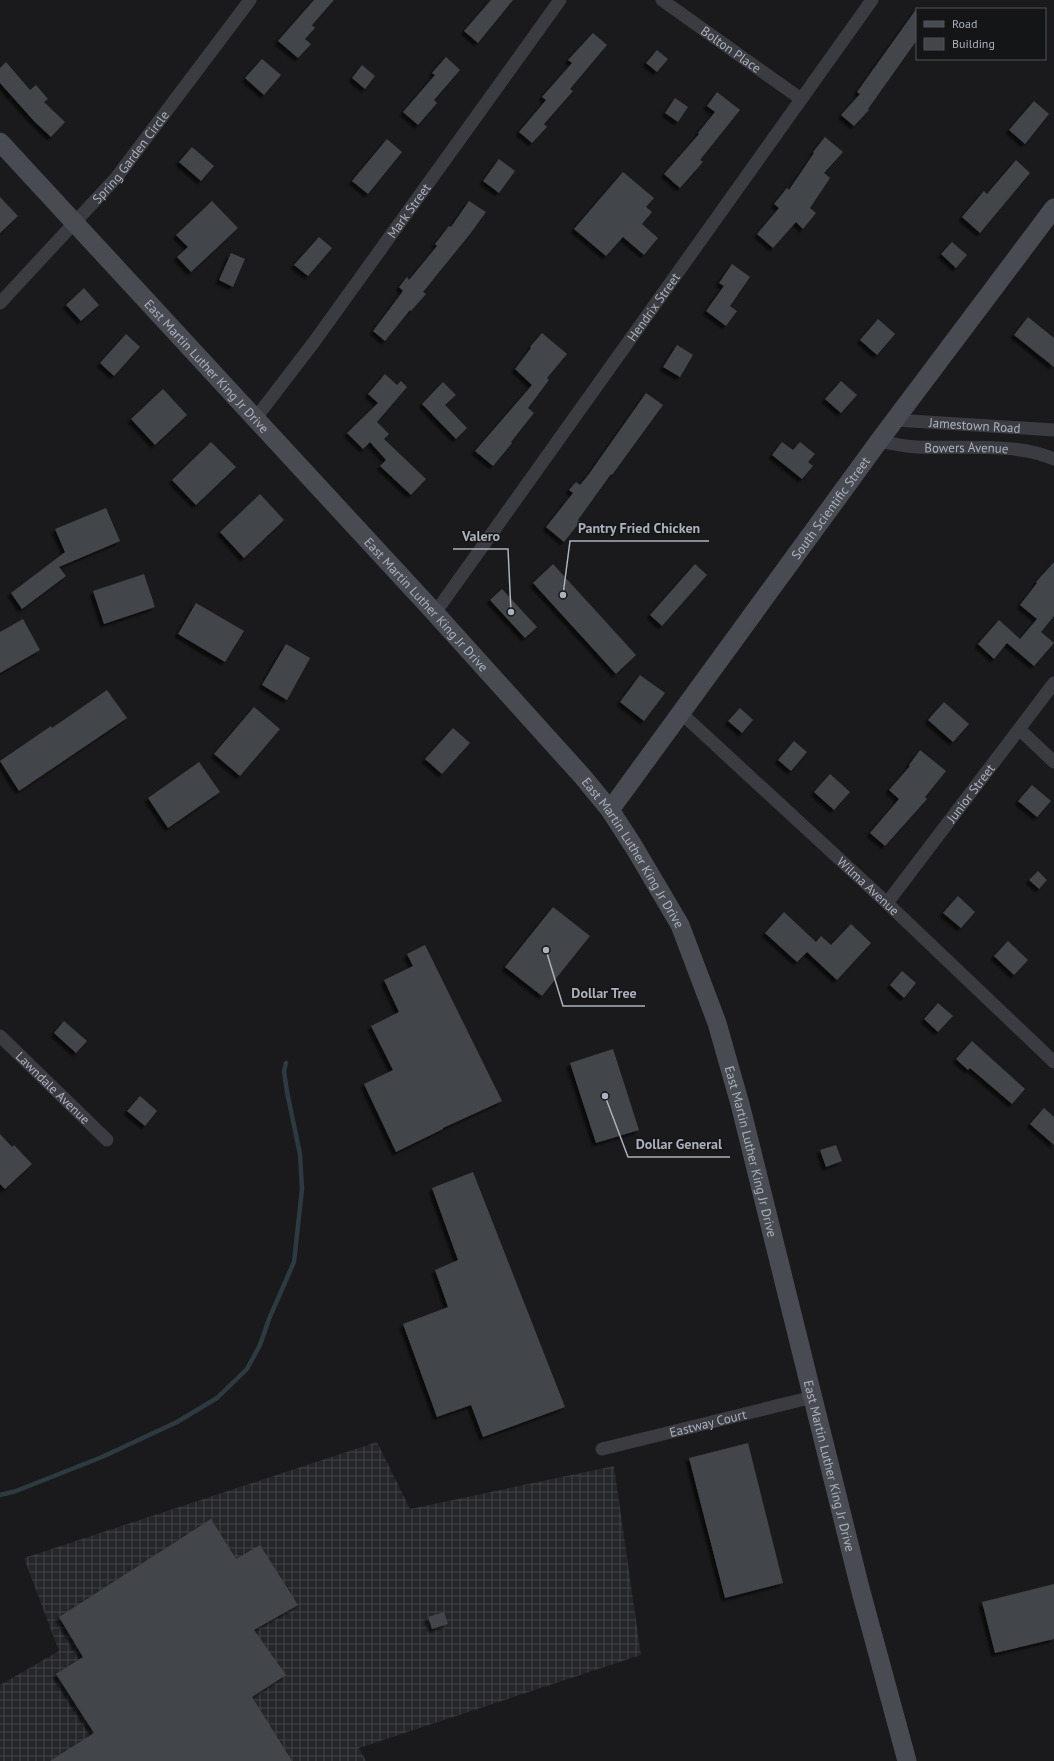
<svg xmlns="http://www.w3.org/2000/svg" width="1054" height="1761" viewBox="0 0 1054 1761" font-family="'PT Sans',sans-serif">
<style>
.industrial{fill:url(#industrial-grid)}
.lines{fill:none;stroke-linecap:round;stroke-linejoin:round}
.stream{stroke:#2e3a42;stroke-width:4.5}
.building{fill:#434549;filter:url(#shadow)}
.street{stroke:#3a3c42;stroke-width:13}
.secondary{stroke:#484b52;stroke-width:19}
.labels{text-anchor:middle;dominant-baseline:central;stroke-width:3;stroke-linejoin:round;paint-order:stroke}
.street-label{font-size:13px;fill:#abb1bd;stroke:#141517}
.leader{fill:none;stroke:#abb1bd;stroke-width:1.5}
.callout-dot{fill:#abb1bd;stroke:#141517;stroke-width:1.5}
.callout-label{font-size:14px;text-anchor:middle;font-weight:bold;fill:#abb1bd;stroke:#141517;stroke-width:3;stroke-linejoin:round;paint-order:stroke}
</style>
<defs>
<pattern id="industrial-grid" width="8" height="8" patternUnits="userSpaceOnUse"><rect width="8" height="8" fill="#252629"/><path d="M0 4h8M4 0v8" fill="none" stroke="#424346"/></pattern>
<filter id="shadow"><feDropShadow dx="-3.5" dy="3.5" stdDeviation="1" flood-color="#0009"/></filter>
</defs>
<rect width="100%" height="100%" fill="#1a1a1c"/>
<path class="industrial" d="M 377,1442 L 410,1509 L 614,1466 L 641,1655 L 359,1748 L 366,1761 L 0,1761 L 0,1685 L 59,1651 L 24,1558 Z"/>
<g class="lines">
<path class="stream" d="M 0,1495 L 16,1491 L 102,1457 L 177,1422 L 217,1398 L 247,1369 L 260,1345 L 269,1319 L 294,1262 L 302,1189 L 300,1154 L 287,1092 L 284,1071 L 286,1063"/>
</g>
<g class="building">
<path d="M 314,0 L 334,0 L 312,25 L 315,28 L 305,39 L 311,44 L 298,58 L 278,41 Z"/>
<path d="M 491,0 L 513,0 L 478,43 L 464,31 Z"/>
<path d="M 917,8 L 917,40 L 868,109 L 869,110 L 854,126 L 841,115 L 860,94 L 857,92 Z"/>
<path d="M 593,33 L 607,45 L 570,89 L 573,91 L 544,124 L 547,127 L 532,143 L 519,132 L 546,100 L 542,97 L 572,63 L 568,60 Z"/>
<path d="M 657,50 L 668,59 L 657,72 L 646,63 Z"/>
<path d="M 446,57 L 460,70 L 434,100 L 437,103 L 418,125 L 403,112 L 435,75 L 432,73 Z"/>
<path d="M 262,59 L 281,75 L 264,95 L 245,78 Z"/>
<path d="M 6,62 L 30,90 L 36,85 L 48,99 L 44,102 L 65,122 L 51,137 L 34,121 L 0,83 L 0,68 Z"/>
<path d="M 362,65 L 375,76 L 365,89 L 352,78 Z"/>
<path d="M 717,92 L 740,110 L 700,160 L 703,162 L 680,188 L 664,174 L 699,134 L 698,133 L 715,112 L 707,106 Z"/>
<path d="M 675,98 L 688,107 L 678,122 L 665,113 Z"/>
<path d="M 1034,101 L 1049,114 L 1025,144 L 1009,130 Z"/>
<path d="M 825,137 L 843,152 L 824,173 L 830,178 L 810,208 L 816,213 L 803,229 L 796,222 L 773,248 L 757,234 L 779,208 L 774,204 L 787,188 L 789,190 L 814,153 L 813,152 Z"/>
<path d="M 387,139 L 402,152 L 368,194 L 352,181 Z"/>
<path d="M 192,147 L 214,166 L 201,181 L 179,162 Z"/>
<path d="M 499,159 L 515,171 L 499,193 L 483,181 Z"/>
<path d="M 1016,160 L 1030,173 L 980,233 L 962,217 L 984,191 L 987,194 Z"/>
<path d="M 623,172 L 654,198 L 646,207 L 652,212 L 642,224 L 658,238 L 644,255 L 623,237 L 606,256 L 574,229 Z"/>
<path d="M 0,197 L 18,216 L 0,233 Z"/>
<path d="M 212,201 L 238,228 L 191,272 L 177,257 L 188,247 L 176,235 Z"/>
<path d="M 469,201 L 486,212 L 470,234 L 423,292 L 426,294 L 411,311 L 410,310 L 385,341 L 373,331 L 403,291 L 399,287 L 407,277 L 409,280 L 437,246 L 435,244 L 449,226 L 451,227 Z"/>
<path d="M 319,237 L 332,248 L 308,276 L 294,265 Z"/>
<path d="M 952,242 L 967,255 L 956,268 L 941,254 Z"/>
<path d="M 231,253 L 245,259 L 233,287 L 219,280 Z"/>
<path d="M 732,264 L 750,277 L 730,306 L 737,311 L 726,326 L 706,311 L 724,286 L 719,283 Z"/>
<path d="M 84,288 L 99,305 L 81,321 L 66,305 Z"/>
<path d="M 1028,317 L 1054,338 L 1054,367 L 1014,335 Z"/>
<path d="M 878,319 L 895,334 L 877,355 L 860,340 Z"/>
<path d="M 542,333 L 567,354 L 547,378 L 549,380 L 528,408 L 534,413 L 511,442 L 512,443 L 493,466 L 475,451 L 532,385 L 515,369 L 531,348 L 530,347 Z"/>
<path d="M 126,334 L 140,347 L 114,376 L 100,363 Z"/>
<path d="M 677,345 L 693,355 L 680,377 L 663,367 Z"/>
<path d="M 385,374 L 397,385 L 401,381 L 407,387 L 377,422 L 389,434 L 384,439 L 426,479 L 411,495 L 380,466 L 386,460 L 370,442 L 363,449 L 347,433 L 378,403 L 368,394 Z"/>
<path d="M 841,381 L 857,395 L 841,413 L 825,399 Z"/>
<path d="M 443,382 L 456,395 L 445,405 L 467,428 L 456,439 L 422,404 Z"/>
<path d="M 163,389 L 187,415 L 155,445 L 131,419 Z"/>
<path d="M 646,393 L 663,405 L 612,475 L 611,474 L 578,520 L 580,522 L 564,542 L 546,527 L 573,493 L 569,490 L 576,482 L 580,485 L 589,474 Z"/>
<path d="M 211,442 L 236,467 L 196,505 L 172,480 Z"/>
<path d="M 782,442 L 793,450 L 800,442 L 815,454 L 808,462 L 813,466 L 802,479 L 772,455 Z"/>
<path d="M 260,494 L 284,520 L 244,558 L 220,532 Z"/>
<path d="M 106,508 L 120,541 L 59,567 L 66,576 L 22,609 L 11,593 L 65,552 L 55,529 Z"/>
<path d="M 1054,562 L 1054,616 L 1041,632 L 1054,643 L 1034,666 L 1007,643 L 994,659 L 978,644 L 999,620 L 1020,639 L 1037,619 L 1020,605 L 1037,583 L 1036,582 Z"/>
<path d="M 553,564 L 636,655 L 616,674 L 533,583 Z"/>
<path d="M 695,564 L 707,575 L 662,626 L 650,615 Z"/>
<path d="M 144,574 L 155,607 L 104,624 L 93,591 Z"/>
<path d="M 502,589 L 537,627 L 525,638 L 490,600 Z"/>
<path d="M 196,603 L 244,631 L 225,662 L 178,634 Z"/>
<path d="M 23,619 L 40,650 L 0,673 L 0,632 Z"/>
<path d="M 286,644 L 310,658 L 287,700 L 262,685 Z"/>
<path d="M 640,675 L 665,693 L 644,721 L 620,702 Z"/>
<path d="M 107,690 L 127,718 L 19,791 L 0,761 L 51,726 L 52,728 Z"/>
<path d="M 944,702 L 969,724 L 953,742 L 928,720 Z"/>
<path d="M 254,707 L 280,729 L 240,776 L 214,754 Z"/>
<path d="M 740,708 L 753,720 L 742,733 L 728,721 Z"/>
<path d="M 453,728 L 470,743 L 442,774 L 425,759 Z"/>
<path d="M 794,741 L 807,752 L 791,771 L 778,760 Z"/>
<path d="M 920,750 L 946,771 L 925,797 L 927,799 L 885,846 L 870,833 L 899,799 L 889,790 L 910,766 L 909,765 Z"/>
<path d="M 199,762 L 220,792 L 168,828 L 148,798 Z"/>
<path d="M 830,774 L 850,792 L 834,810 L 814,792 Z"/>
<path d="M 1032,785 L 1051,801 L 1037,817 L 1018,801 Z"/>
<path d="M 1038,871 L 1047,880 L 1039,889 L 1029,880 Z"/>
<path d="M 958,896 L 975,912 L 961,928 L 943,913 Z"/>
<path d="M 553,907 L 590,936 L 542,996 L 505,967 Z"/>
<path d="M 784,912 L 816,942 L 821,936 L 831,945 L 851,924 L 871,943 L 837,980 L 807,952 L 797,962 L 765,933 Z"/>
<path d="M 1008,941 L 1028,960 L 1014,975 L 994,956 Z"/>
<path d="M 425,945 L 502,1101 L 443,1128 L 443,1129 L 396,1152 L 364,1084 L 393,1070 L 371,1026 L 399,1012 L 384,980 L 413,966 L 407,954 Z"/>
<path d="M 902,971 L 916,983 L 904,998 L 890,985 Z"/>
<path d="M 938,1003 L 953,1016 L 938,1032 L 924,1019 Z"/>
<path d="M 64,1021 L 87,1041 L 76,1053 L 54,1033 Z"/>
<path d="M 972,1041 L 1025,1089 L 1012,1104 L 970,1068 L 968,1070 L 956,1059 Z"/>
<path d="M 613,1049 L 639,1130 L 596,1143 L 570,1063 Z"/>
<path d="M 140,1096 L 157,1111 L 145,1126 L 127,1111 Z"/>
<path d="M 1044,1108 L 1054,1117 L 1054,1145 L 1030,1124 Z"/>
<path d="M 0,1134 L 12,1147 L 14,1145 L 32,1164 L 5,1189 L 0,1184 Z"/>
<path d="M 836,1145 L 842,1161 L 826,1167 L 820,1150 Z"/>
<path d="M 473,1172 L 565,1407 L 483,1437 L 471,1405 L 437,1417 L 403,1324 L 448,1307 L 435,1270 L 458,1260 L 432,1188 Z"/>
<path d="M 748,1443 L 783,1583 L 725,1598 L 689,1458 Z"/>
<path d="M 211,1519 L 236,1559 L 260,1545 L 298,1605 L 254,1630 L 286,1675 L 252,1697 L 292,1761 L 50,1761 L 94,1733 L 56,1674 L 83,1657 L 59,1617 Z"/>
<path d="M 1054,1584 L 1054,1639 L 995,1653 L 982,1602 Z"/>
<path d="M 444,1612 L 448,1624 L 432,1629 L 428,1617 Z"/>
</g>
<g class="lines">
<g class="street">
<path id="s1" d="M 662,0 L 801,99"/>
<path id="s2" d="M 0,303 L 116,178 L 250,0"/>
<path id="s3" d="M 255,419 L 314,342 L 560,0"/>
<path id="s4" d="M 895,420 L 1054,430"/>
<path id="s5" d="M 879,441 C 891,443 905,447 918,447 C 961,449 1014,442 1054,459"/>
<path id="s6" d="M 435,613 L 872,0"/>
<path id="s7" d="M 681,713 L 887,903 L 1054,1062"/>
<path d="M 1019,729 L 1054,762"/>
<path id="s8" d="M 887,903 L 1054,683"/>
<path id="s9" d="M 0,1036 L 107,1140"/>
<path id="s10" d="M 602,1449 L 813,1397"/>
</g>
<g class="secondary">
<path id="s11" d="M 0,142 L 435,613 L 583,777 L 610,810 L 634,847 L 680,925 L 717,1023 L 740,1104 L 860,1588 L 907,1761"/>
<path id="s12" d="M 610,810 L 879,441 L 1054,208"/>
</g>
</g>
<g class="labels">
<g class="street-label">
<text stroke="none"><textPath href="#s1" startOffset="85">Bolton Place</textPath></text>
<text stroke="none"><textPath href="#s2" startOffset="196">Spring Garden Circle</textPath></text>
<text stroke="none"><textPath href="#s3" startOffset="259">Mark Street</textPath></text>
<text stroke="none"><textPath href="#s6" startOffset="376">Hendrix Street</textPath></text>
<text stroke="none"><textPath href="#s11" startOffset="305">East Martin Luther King Jr Drive</textPath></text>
<text stroke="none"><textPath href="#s4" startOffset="80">Jamestown Road</textPath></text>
<text stroke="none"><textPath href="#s5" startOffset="88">Bowers Avenue</textPath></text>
<text stroke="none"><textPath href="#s12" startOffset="374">South Scientific Street</textPath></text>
<text stroke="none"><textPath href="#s11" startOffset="629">East Martin Luther King Jr Drive</textPath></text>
<text stroke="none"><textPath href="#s8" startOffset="138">Junior Street</textPath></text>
<text stroke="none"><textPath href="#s11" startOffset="953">East Martin Luther King Jr Drive</textPath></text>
<text stroke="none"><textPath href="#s7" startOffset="255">Wilma Avenue</textPath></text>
<text stroke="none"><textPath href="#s9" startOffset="74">Lawndale Avenue</textPath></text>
<text stroke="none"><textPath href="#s11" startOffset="1277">East Martin Luther King Jr Drive</textPath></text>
<text stroke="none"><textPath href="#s10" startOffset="109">Eastway Court</textPath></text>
<text stroke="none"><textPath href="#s11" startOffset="1601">East Martin Luther King Jr Drive</textPath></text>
</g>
</g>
<path class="leader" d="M563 595L570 541H709M511 612L508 549H453M546 950L563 1006H645M605 1096L628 1157H730"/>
<g class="callout-dot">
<circle cx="563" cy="595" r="4"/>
<circle cx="511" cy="612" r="4"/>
<circle cx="546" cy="950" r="4"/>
<circle cx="605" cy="1096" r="4"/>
</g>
<g class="callout-label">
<text x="639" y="533">Pantry Fried Chicken</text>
<text x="481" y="541">Valero</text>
<text x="604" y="998">Dollar Tree</text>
<text x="679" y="1149">Dollar General</text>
</g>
<rect x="916" y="8" width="130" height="52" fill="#141517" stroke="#505359"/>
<rect x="924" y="21" width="20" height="6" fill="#484b52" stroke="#505359"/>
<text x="952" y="28" font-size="12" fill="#abb1bd">Road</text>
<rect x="924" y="38" width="20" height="12" fill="#434549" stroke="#505359"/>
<text x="952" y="48" font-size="12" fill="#abb1bd">Building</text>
</svg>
